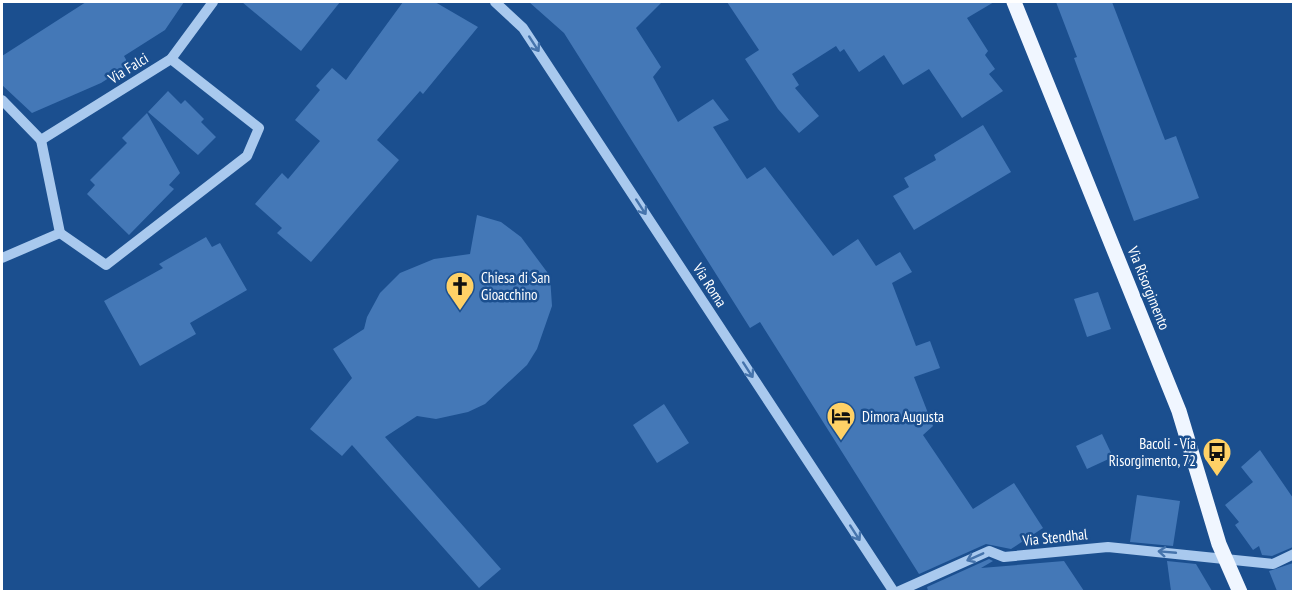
<svg xmlns="http://www.w3.org/2000/svg" width="1295" height="593" viewBox="0 0 1295 593" font-family="'PT Sans Narrow',sans-serif">
<style>
.building{fill:#4478b7}
.lines{fill:none;stroke-linecap:round;stroke-linejoin:round}
.minor{stroke:#a9c9ee;stroke-width:10}
.major{stroke:#f0f6ff;stroke-width:15}
.oneway{stroke:#4674ac}
.labels{text-anchor:middle;dominant-baseline:central;stroke-width:5;stroke-linejoin:round;paint-order:stroke}
.street-label{font-size:15px;fill:#fff;stroke:#1b4f8f}
.poi-label{font-size:15px;fill:#fff;stroke:#1b4f8f;text-anchor:start}
</style>
<rect width="100%" height="100%" fill="#1b4f8f"/>
<g class="building">
<path d="M 86,2 L 184,2 L 165,30 L 124,56 L 129,65 L 101,83 L 32,113 L 2,85 L 2,56 Z"/>
<path d="M 242,2 L 340,2 L 301,51 Z"/>
<path d="M 403,2 L 435,2 L 478,27 L 423,94 L 420,91 L 377,140 L 399,160 L 311,262 L 277,233 L 282,228 L 255,204 L 282,173 L 288,179 L 320,141 L 295,120 L 320,90 L 316,86 L 332,68 L 346,80 Z"/>
<path d="M 529,2 L 662,2 L 636,28 L 661,67 L 653,77 L 678,122 L 713,99 L 729,120 L 713,127 L 747,179 L 765,167 L 833,256 L 858,239 L 876,266 L 900,252 L 912,272 L 892,283 L 916,346 L 930,341 L 940,368 L 914,377 L 933,426 L 923,435 L 973,509 L 1014,483 L 1043,528 L 1011,549 L 986,544 L 919,574 L 760,322 L 750,328 L 564,33 Z"/>
<path d="M 727,2 L 994,2 L 967,18 L 988,51 L 985,55 L 995,69 L 989,74 L 1003,91 L 962,118 L 929,69 L 903,85 L 884,55 L 859,72 L 844,49 L 840,52 L 836,46 L 792,74 L 799,85 L 795,88 L 819,116 L 799,133 L 778,109 L 745,59 L 759,50 Z"/>
<path d="M 1056,2 L 1112,2 L 1165,140 L 1176,136 L 1199,198 L 1134,221 L 1074,58 L 1077,57 Z"/>
<path d="M 168,91 L 181,104 L 185,100 L 204,119 L 201,122 L 216,137 L 198,155 L 148,112 Z"/>
<path d="M 147,113 L 180,173 L 169,185 L 174,189 L 129,235 L 87,194 L 95,185 L 90,180 L 127,143 L 122,138 Z"/>
<path d="M 983,125 L 1011,172 L 914,230 L 893,196 L 909,187 L 904,178 L 936,160 L 934,155 Z"/>
<path d="M 477,215 L 501,222 L 521,237 L 550,276 L 552,306 L 537,349 L 527,365 L 485,404 L 468,412 L 436,419 L 417,416 L 385,437 L 501,569 L 479,588 L 352,445 L 342,456 L 310,429 L 352,378 L 333,349 L 364,329 L 367,317 L 380,293 L 400,273 L 434,259 L 470,254 Z"/>
<path d="M 206,237 L 212,247 L 220,243 L 247,290 L 190,323 L 196,334 L 140,366 L 104,301 L 163,268 L 159,264 Z"/>
<path d="M 1098,292 L 1111,329 L 1087,337 L 1074,299 Z"/>
<path d="M 664,404 L 689,443 L 657,463 L 633,425 Z"/>
<path d="M 1102,434 L 1113,457 L 1087,469 L 1076,446 Z"/>
<path d="M 1260,450 L 1293,498 L 1293,547 L 1272,556 L 1262,555 L 1259,546 L 1253,550 L 1235,525 L 1239,522 L 1225,505 L 1253,482 L 1241,467 Z"/>
<path d="M 1137,495 L 1180,501 L 1173,546 L 1130,542 Z"/>
<path d="M 989,559 L 993,561 L 981,568 L 1064,561 L 1084,591 L 928,591 L 927,587 Z"/>
<path d="M 1167,561 L 1196,564 L 1212,591 L 1171,591 Z"/>
<path d="M 1293,563 L 1293,591 L 1277,591 L 1269,571 Z"/>
</g>
<g class="lines">
<g class="minor">
<path d="M 495,2 L 523,28 L 894,592"/>
<path d="M 2,100 L 41,140 L 171,59 L 213,2"/>
<path d="M 60,233 L 106,265 L 247,156 L 259,128 L 171,59"/>
<path d="M 2,258 L 60,233 L 41,140"/>
<path d="M 897,592 L 989,551 L 1004,557 L 1108,547 L 1273,564 L 1294,554"/>
</g>
<path class="major" d="M 1014,2 L 1179,411 L 1219,544 L 1240,592"/>
</g>
<defs><path id="oneway-shaft" d="M-6 0H5M1.5-3L5.5 0L1.5 3" fill="none" stroke-width="1.6" stroke-linecap="round" stroke-linejoin="round" transform="scale(1.5)"/></defs>
<g class="oneway">
<use href="#oneway-shaft" transform="translate(534 44) rotate(57)"/>
<use href="#oneway-shaft" transform="translate(641 207) rotate(57)"/>
<use href="#oneway-shaft" transform="translate(748 370) rotate(57)"/>
<use href="#oneway-shaft" transform="translate(855 533) rotate(57)"/>
<use href="#oneway-shaft" transform="translate(1167 552) rotate(-175)"/>
<use href="#oneway-shaft" transform="translate(975 557) rotate(156)"/>
</g>
<defs>
<g id="church-pin" transform="scale(1.5)"><path d="M0 17L-7.5 6A9.5 9.5 0 1 1 7.5 6Z" fill="#ffd166" stroke="#1b4f8f"/><path d="M-1.2-6h2.4v3.5h3.3v2.4h-3.3V6h-2.4V-.1h-3.3v-2.4h3.3Z" fill="#111"/></g>
<g id="hotel-pin" transform="scale(1.5)"><path d="M0 17L-7.5 6A9.5 9.5 0 1 1 7.5 6Z" fill="#ffd166" stroke="#1b4f8f"/><path d="M-6-4.5h1.5V1H6V5H4.5V3h-9V5H-6ZM-4 0a1.8 1.8 0 1 1 3.6 0ZM.5 0V-2.5h3Q6-2.5 6 0Z" fill="#111"/></g>
<g id="bus-pin" transform="scale(1.5)"><path d="M0 17L-7.5 6A9.5 9.5 0 1 1 7.5 6Z" fill="#ffd166" stroke="#1b4f8f"/><path d="M-5-6H5V4H4V6H2V4H-2V6H-4V4H-5ZM-3.5-4V0h7V-4ZM-3.5 1.2v1.5H-2V1.2ZM2 1.2v1.5H3.5V1.2Z" fill="#111"/></g>
</defs>
<g fill-rule="evenodd">
<use href="#church-pin" x="460" y="286"/>
<use href="#hotel-pin" x="841" y="416"/>
<use href="#bus-pin" x="1217" y="452"/>
</g>
<g class="labels">
<g class="street-label">
<text transform="translate(128 68) rotate(-32)">Via Falci</text>
<text transform="translate(710 285) rotate(57)">Via Roma</text>
<text transform="translate(1149 288) rotate(68)">Via Risorgimento</text>
<text transform="translate(1055 537) rotate(-6)">Via Stendhal</text>
</g>
<g class="poi-label">
<text x="481" y="277">Chiesa di San<tspan x="481" dy="17">Gioacchino</tspan></text>
<text x="862" y="416">Dimora Augusta</text>
<text x="1196" y="443" text-anchor="end">Bacoli - Via<tspan x="1196" dy="17">Risorgimento, 72</tspan></text>
</g>
</g>
<rect width="1295" height="593" fill="none" stroke="#ffffff" stroke-width="6"/>
</svg>
